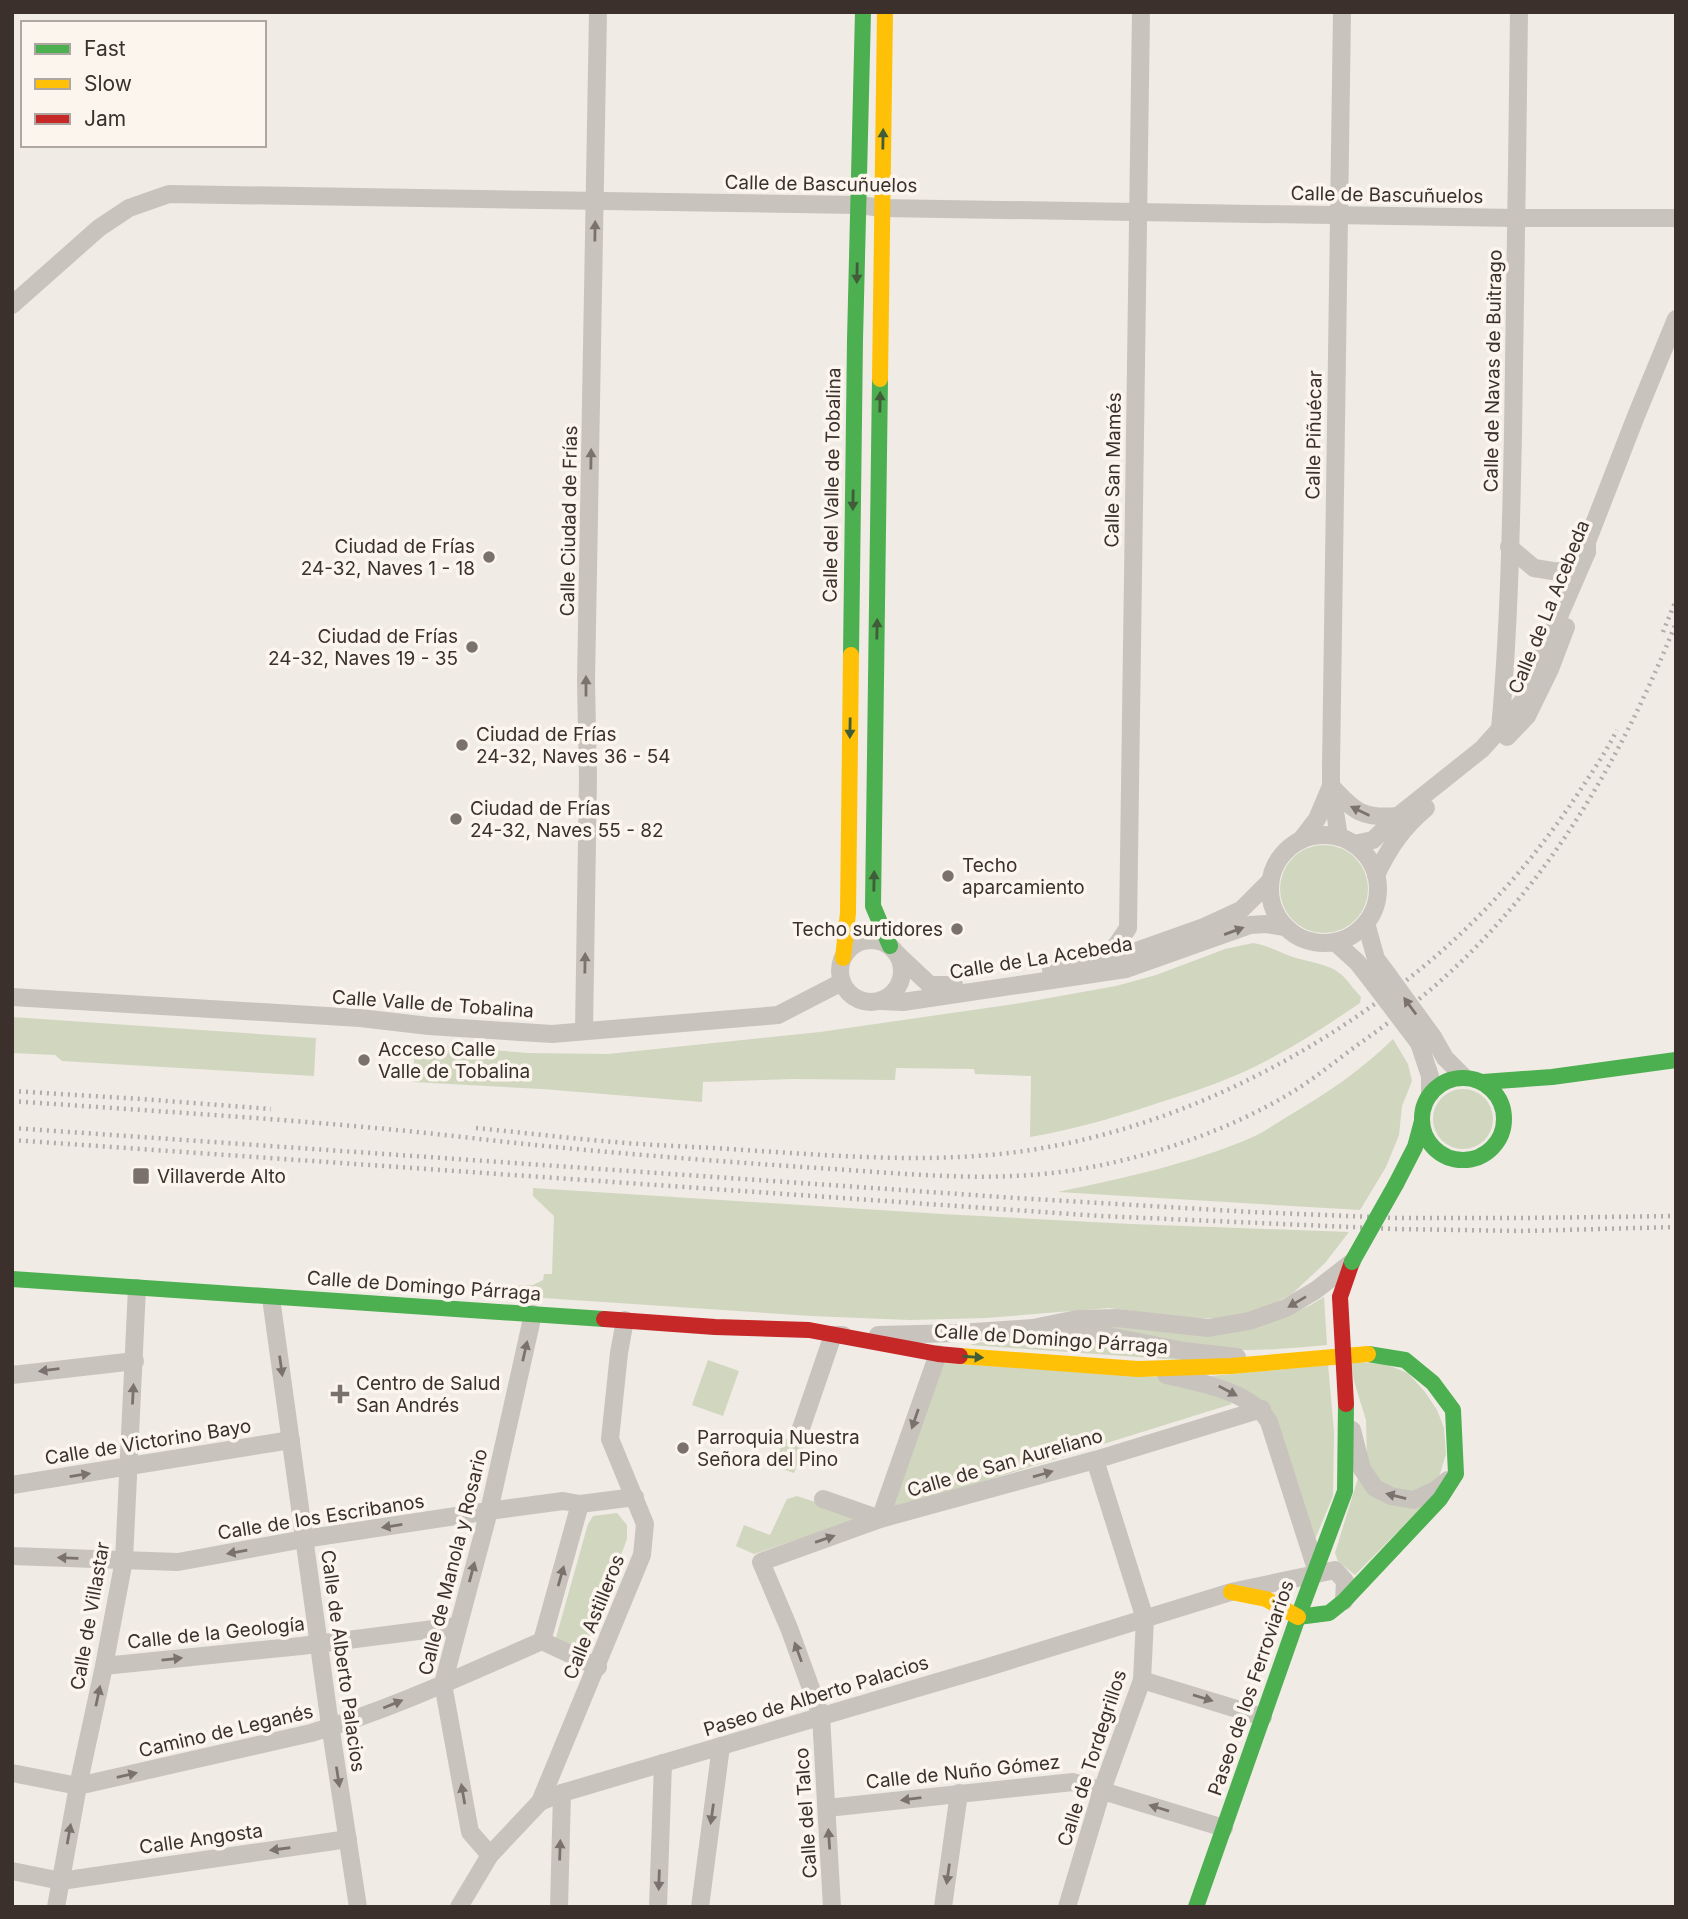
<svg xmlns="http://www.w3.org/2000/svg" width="1688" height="1919" viewBox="0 0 1688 1919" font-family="Inter,sans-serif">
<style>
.green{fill:#d1d6bf}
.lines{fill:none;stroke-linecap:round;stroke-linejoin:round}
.street{stroke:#c9c3be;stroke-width:18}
.fast{stroke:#4caf50;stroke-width:16}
.slow{stroke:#ffc107;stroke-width:16}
.jam{stroke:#c62828;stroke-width:16}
.rail{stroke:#b1aca8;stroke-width:4.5;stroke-dasharray:2 5;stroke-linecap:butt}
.street-bridge{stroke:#c9c3be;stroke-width:18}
.fast-bridge{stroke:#4caf50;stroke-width:16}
.jam-bridge{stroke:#c62828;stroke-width:16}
.oneway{fill:#415c38}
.oneway2{fill:#7b726d}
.poi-dot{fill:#7a716c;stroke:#fbf5ee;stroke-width:2.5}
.labels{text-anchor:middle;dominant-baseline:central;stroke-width:7;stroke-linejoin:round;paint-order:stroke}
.street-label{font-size:19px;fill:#3b302b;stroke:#fbf5ee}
.poi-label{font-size:19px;fill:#3b302b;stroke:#fbf5ee;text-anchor:start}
</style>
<rect width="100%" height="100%" fill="#f0ebe5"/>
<g class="green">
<circle cx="1324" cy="889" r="44"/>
<path d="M 1253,943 C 1267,945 1277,951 1290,956 C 1306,962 1330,963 1343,976 C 1349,982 1354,990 1361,997 L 1360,1003 C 1325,1027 1289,1050 1250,1069 C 1218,1084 1183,1095 1149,1106 C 1110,1119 1071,1130 1030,1137 L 1031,1076 L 975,1074 L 974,1069 L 896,1068 L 895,1080 L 792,1079 L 703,1082 L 702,1102 L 542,1089 L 413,1082 L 415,1044 L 528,1053 L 608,1054 L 820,1032 L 1021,1003 L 1116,986 L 1156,975 L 1225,949 Z"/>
<path d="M 12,1017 L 316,1038 L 314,1076 L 62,1061 L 55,1055 L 12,1053 Z"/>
<path d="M 1393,1039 L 1408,1064 L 1412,1081 L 1402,1106 L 1399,1135 L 1386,1167 L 1360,1210 L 1058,1192 C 1124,1178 1190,1164 1253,1137 C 1266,1131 1278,1122 1290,1115 C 1327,1093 1362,1070 1393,1039 Z"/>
<circle cx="1463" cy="1119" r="30"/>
<path d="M 533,1188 L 942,1214 L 1131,1224 L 1349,1232 L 1325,1263 L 1292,1294 L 1271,1305 L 1247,1313 L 1220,1318 L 1192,1318 L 1109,1308 L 986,1318 L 910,1320 L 811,1316 L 513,1296 L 515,1286 L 533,1285 L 543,1280 L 544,1274 L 552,1274 L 554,1216 L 533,1196 Z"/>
<path d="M 1324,1297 L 1327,1345 C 1291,1348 1255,1352 1219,1349 C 1176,1346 1133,1334 1092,1323 L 1286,1316 L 1309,1306 Z"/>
<path d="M 1058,1337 L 1081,1338 L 1221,1363 L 971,1345 L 973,1343 Z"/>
<path d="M 708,1360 L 739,1371 L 723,1416 L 692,1405 Z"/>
<path d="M 1351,1362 L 1385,1364 L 1408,1373 L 1425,1392 L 1437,1410 L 1444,1428 L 1446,1454 L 1439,1477 L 1424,1489 L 1405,1493 L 1386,1489 L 1374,1475 L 1367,1459 L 1366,1420 L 1354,1381 Z"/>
<path d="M 944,1363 L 1157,1377 L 1226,1398 L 1232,1404 L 892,1510 Z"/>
<path d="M 1328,1365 L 1334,1432 L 1333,1496 L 1311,1549 L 1272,1418 L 1211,1376 Z"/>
<path d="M 784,1438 L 804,1445 L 794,1473 L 774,1466 Z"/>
<path d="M 1358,1478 L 1424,1505 L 1355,1575 L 1338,1561 L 1335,1553 Z"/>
<path d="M 797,1496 L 860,1517 L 859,1519 L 754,1554 L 736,1546 L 744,1525 L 770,1535 L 787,1499 Z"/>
<path d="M 617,1513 L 627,1525 L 627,1539 L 584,1653 L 555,1641 L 588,1524 L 593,1516 Z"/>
</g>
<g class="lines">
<g class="street">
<path d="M 12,305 L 99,228 L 129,208 L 169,194 L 859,205 L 882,208 L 1517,218 L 1676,218"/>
<path d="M 1509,547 L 1534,568 L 1559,572 L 1587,552"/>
<path d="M 1500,729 C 1509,631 1511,531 1513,432 C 1516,292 1517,152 1519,12"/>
<path d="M 1507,737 L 1527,716 L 1550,669 L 1566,627"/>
<path d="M 1332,787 C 1355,812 1363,819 1398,816"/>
<circle cx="1324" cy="889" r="54"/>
<path d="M 1339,837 L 1331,786 L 1331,767 L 1342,12"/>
<path d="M 1301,840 L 1317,819 L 1331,786"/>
<path d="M 1354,844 L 1373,840 L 1398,816 L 1482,749 L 1500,729 L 1522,702 L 1587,552 L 1587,542 L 1636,416 L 1676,319"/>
<path d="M 1376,875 C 1389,848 1403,827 1426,808"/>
<path d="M 1366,923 L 1376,959 L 1388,975"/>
<circle cx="871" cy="971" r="31"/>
<path d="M 1335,942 L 1357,962 L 1375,985"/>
<path d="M 898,955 L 930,985 L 954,985"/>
<path d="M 1107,959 L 1128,928 L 1141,12"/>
<path d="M 1051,969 L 1128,954 L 1204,927 L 1241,910 L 1270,881"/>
<path d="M 12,997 L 360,1018 L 429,1026 L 552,1034 L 778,1015 L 842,982"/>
<path d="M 881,1001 L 903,1002 L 1126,969 L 1250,925 L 1266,924 L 1285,927"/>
<path d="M 584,1031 L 588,777 L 586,682 L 598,12"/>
<path d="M 1433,1037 L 1445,1058 L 1464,1077"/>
<path d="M 1419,1043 L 1430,1076 L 1430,1094"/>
<path d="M 271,1298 L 329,1718 L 358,1907"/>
<path d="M 1061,1329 L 1078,1330 L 1184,1351 L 1237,1357"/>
<path d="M 878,1335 L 959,1333 L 1033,1328 L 1077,1319 L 1117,1318 L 1208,1328 L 1249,1321 L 1286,1308 L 1316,1290 L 1352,1262"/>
<path d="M 12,1375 L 135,1361"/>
<path d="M 1166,1375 C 1198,1382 1251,1391 1269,1422 L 1316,1569"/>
<path d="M 1352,1430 L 1362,1469 L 1375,1488 L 1391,1496 L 1414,1500 L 1436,1490 L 1448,1480"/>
<path d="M 798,1437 L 833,1335 L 843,1335"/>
<path d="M 12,1485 L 291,1440"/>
<path d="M 823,1499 L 880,1519 L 938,1354"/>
<path d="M 12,1556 L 178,1562 L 304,1539 L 489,1511 L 563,1501 L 580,1504 L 635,1497"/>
<path d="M 542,1641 L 580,1504"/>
<path d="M 104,1666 L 301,1646 L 457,1626"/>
<path d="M 1142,1680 L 1263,1717"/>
<path d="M 12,1773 L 78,1786 L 311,1733 C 390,1710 466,1674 542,1641 L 598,1667"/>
<path d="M 540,1802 L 642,1555 L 645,1524 L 610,1439 L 619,1353 L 625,1320"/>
<path d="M 827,1808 L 1073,1782 L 1224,1828"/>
<path d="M 490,1855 L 470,1832 L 443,1684 L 489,1511 L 533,1314"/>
<path d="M 12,1871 L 61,1881 L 348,1839"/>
<path d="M 56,1907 L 78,1786 L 104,1666 L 124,1560 L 137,1288"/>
<path d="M 459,1907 L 490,1855 L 540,1802 L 562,1793 L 985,1668 L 1231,1592 L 1335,1570 L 1345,1581 L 1344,1601"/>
<path d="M 559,1907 L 562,1793"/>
<path d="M 658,1907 L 663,1763"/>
<path d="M 700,1907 L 721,1746"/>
<path d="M 832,1907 L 821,1716 L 789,1628 L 761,1562 L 880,1519 L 1095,1460 L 1262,1409"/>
<path d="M 943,1907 L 959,1793"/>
<path d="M 1067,1907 L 1102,1790 L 1142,1680 L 1145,1619 L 1095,1460"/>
</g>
<g class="fast">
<path d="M 880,379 L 873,906 L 890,946"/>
<path d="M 851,655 L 855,340 L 863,12"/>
<circle cx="1463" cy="1119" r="41"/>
<path d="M 1483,1082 L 1552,1077 L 1676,1060"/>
<path d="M 1396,1184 L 1415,1147 L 1422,1121"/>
<path d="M 12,1279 L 604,1319"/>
<path d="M 1298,1617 L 1329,1613 L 1344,1601 L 1440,1499 L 1456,1474 L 1453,1410 L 1433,1383 L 1405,1360 L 1368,1354"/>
<path d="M 1196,1907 L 1298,1617 L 1345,1491 L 1346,1404"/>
</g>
<g class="slow">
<path d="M 880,379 L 885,12"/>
<path d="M 843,958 L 848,913 L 851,655"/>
<path d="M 960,1356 L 1138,1369 L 1231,1366 L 1368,1354"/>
<path d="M 1231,1592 L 1266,1599 L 1298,1617"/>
</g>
<g class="jam">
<path d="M 1340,1297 L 1352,1262"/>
<path d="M 604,1319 L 715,1327 L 809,1330 L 938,1354 L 960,1356"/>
</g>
<g class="rail">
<path d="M 1663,632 L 1676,600"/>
<path d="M 12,1091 L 141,1099 L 271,1109"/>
<path d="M 12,1101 C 163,1112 314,1120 463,1137 C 581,1151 699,1160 818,1168 C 901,1173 985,1183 1068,1171 C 1143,1160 1229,1131 1294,1091 C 1315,1078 1336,1061 1356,1046 C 1387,1024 1419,1001 1447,975 C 1552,879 1623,755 1676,623"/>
<path d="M 12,1128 L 1016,1198 L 1251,1212 L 1397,1218 L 1525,1218 L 1676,1216"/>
<path d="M 476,1128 C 526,1133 576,1139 626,1143 C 665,1146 704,1147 744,1150 C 841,1156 940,1165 1037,1149 C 1175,1126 1305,1061 1413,975 C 1480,922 1537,857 1583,786 C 1595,768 1607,750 1617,730"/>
<path d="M 12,1140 L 1100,1216 L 1396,1229 L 1523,1231 L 1676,1227"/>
</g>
<g class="street-bridge">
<path d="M 1388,975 L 1433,1037"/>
<path d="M 1375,985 L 1419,1043"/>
</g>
<path class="fast-bridge" d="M 1352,1262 L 1396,1184"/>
<path class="jam-bridge" d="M 1340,1297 L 1346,1404"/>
</g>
<defs><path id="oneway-solid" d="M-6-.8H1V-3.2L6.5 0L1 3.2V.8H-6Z" transform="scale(1.75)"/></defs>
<g class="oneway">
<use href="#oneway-solid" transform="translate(883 139) rotate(-89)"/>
<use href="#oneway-solid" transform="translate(857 273) rotate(91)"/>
<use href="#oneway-solid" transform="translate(880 402) rotate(-89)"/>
<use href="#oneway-solid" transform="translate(853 500) rotate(91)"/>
<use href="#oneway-solid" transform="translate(877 629) rotate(-89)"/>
<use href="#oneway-solid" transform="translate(850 728) rotate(91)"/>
<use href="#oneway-solid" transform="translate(874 881) rotate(-89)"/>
<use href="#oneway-solid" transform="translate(973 1357) rotate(4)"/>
</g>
<g class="oneway2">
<use href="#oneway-solid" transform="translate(595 231) rotate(-89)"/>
<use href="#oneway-solid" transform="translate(591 459) rotate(-89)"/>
<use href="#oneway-solid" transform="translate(586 686) rotate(-90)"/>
<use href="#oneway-solid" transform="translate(1360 811) rotate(-154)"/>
<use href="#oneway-solid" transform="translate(1234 931) rotate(-20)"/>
<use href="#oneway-solid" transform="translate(585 963) rotate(-89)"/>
<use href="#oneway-solid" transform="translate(1410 1006) rotate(-126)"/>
<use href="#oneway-solid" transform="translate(1297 1302) rotate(149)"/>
<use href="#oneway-solid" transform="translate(525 1351) rotate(-77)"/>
<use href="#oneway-solid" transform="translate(281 1366) rotate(82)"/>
<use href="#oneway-solid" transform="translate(49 1370) rotate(173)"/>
<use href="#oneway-solid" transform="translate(1228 1391) rotate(28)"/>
<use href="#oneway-solid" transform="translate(133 1394) rotate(-87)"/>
<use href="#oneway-solid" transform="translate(915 1419) rotate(109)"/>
<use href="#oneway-solid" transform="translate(1043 1474) rotate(-16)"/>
<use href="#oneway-solid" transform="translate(80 1475) rotate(-9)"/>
<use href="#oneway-solid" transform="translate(1396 1496) rotate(-166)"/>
<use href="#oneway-solid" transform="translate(392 1526) rotate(171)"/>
<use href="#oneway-solid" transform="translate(825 1539) rotate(-19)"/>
<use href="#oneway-solid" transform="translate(237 1552) rotate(170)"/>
<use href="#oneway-solid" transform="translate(68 1558) rotate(-178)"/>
<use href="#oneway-solid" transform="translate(472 1572) rotate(-75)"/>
<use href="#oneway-solid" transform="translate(561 1576) rotate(-74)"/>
<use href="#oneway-solid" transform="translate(798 1652) rotate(-110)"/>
<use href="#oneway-solid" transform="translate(172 1659) rotate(-6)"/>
<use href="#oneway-solid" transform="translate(98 1696) rotate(-78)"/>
<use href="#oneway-solid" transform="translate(1203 1698) rotate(17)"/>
<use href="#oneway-solid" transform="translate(393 1704) rotate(-22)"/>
<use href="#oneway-solid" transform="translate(127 1775) rotate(-13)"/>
<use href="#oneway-solid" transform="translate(338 1777) rotate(81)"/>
<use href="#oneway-solid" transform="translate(463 1794) rotate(-100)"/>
<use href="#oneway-solid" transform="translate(911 1799) rotate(173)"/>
<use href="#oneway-solid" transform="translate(1159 1808) rotate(-163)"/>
<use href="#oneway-solid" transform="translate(712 1814) rotate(98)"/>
<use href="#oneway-solid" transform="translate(69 1834) rotate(-80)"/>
<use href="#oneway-solid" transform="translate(829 1839) rotate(-94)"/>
<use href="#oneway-solid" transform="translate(280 1849) rotate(172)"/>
<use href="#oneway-solid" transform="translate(560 1850) rotate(-88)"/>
<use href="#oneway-solid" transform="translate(948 1874) rotate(98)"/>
<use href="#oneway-solid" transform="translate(659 1880) rotate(92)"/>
</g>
<g class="poi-dot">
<circle cx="489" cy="557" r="7"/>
<circle cx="472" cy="647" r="7"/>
<circle cx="462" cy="745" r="7"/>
<circle cx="456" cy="819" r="7"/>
<circle cx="948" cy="876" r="7"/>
<circle cx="957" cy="929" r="7"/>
<circle cx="364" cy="1060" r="7"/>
<rect x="132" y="1167" width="18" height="18" rx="3.5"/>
<path d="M336.5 1383.5h7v7h7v7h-7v7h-7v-7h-7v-7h7z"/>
<circle cx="683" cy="1448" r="7"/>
</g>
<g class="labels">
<g class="street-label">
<text transform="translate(821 184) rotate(1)">Calle de Bascuñuelos</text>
<text transform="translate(1387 195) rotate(1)">Calle de Bascuñuelos</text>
<text transform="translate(1493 371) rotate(-89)">Calle de Navas de Buitrago</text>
<text transform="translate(1314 435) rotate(-89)">Calle Piñuécar</text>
<text transform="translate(1113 470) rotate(-89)">Calle San Mamés</text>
<text transform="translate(832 485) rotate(-89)">Calle del Valle de Tobalina</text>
<text transform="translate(569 521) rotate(-89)">Calle Ciudad de Frías</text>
<text transform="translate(1549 607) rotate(-68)">Calle de La Acebeda</text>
<text transform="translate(1041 958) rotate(-9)">Calle de La Acebeda</text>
<text transform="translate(433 1004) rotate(4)">Calle Valle de Tobalina</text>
<text transform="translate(424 1286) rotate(4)">Calle de Domingo Párraga</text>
<text transform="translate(1051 1339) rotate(4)">Calle de Domingo Párraga</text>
<text transform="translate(148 1442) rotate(-9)">Calle de Victorino Bayo</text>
<text transform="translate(1005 1463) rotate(-16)">Calle de San Aureliano</text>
<text transform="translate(321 1517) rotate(-9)">Calle de los Escribanos</text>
<text transform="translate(453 1562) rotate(-76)">Calle de Manola y Rosario</text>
<text transform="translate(90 1616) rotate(-80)">Calle de Villastar</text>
<text transform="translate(594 1617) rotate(-68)">Calle Astilleros</text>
<text transform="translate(216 1633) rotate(-6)">Calle de la Geología</text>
<text transform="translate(343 1661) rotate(82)">Calle de Alberto Palacios</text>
<text transform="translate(1251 1688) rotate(-71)">Paseo de los Ferroviarios</text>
<text transform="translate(816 1696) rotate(-17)">Paseo de Alberto Palacios</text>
<text transform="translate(226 1731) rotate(-13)">Camino de Leganés</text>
<text transform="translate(1092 1758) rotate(-72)">Calle de Tordegrillos</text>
<text transform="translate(963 1772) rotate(-6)">Calle de Nuño Gómez</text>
<text transform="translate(806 1813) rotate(-94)">Calle del Talco</text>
<text transform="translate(201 1839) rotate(-8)">Calle Angosta</text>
</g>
<g class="poi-label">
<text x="475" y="546" text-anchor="end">Ciudad de Frías<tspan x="475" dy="22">24-32, Naves 1 - 18</tspan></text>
<text x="458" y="636" text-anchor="end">Ciudad de Frías<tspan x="458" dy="22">24-32, Naves 19 - 35</tspan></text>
<text x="476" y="734">Ciudad de Frías<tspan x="476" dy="22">24-32, Naves 36 - 54</tspan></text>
<text x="470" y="808">Ciudad de Frías<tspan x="470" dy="22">24-32, Naves 55 - 82</tspan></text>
<text x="962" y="865">Techo<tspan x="962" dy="22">aparcamiento</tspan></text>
<text x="943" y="929" text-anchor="end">Techo surtidores</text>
<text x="378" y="1049">Acceso Calle<tspan x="378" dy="22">Valle de Tobalina</tspan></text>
<text x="157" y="1176">Villaverde Alto</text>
<text x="356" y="1383">Centro de Salud<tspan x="356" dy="22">San Andrés</tspan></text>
<text x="697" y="1437">Parroquia Nuestra<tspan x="697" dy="22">Señora del Pino</tspan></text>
</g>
</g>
<rect width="1688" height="1919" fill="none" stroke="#3b302b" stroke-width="28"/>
<rect x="21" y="21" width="245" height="126" fill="#fbf5ee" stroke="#aea6a0" stroke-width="2"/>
<rect x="35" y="44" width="35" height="10" fill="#4caf50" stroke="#aea6a0" stroke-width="2"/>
<text x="84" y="56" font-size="21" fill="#3b302b">Fast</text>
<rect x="35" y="79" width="35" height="10" fill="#ffc107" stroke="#aea6a0" stroke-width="2"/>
<text x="84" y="91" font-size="21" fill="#3b302b">Slow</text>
<rect x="35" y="114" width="35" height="10" fill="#c62828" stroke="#aea6a0" stroke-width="2"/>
<text x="84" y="126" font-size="21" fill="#3b302b">Jam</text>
</svg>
